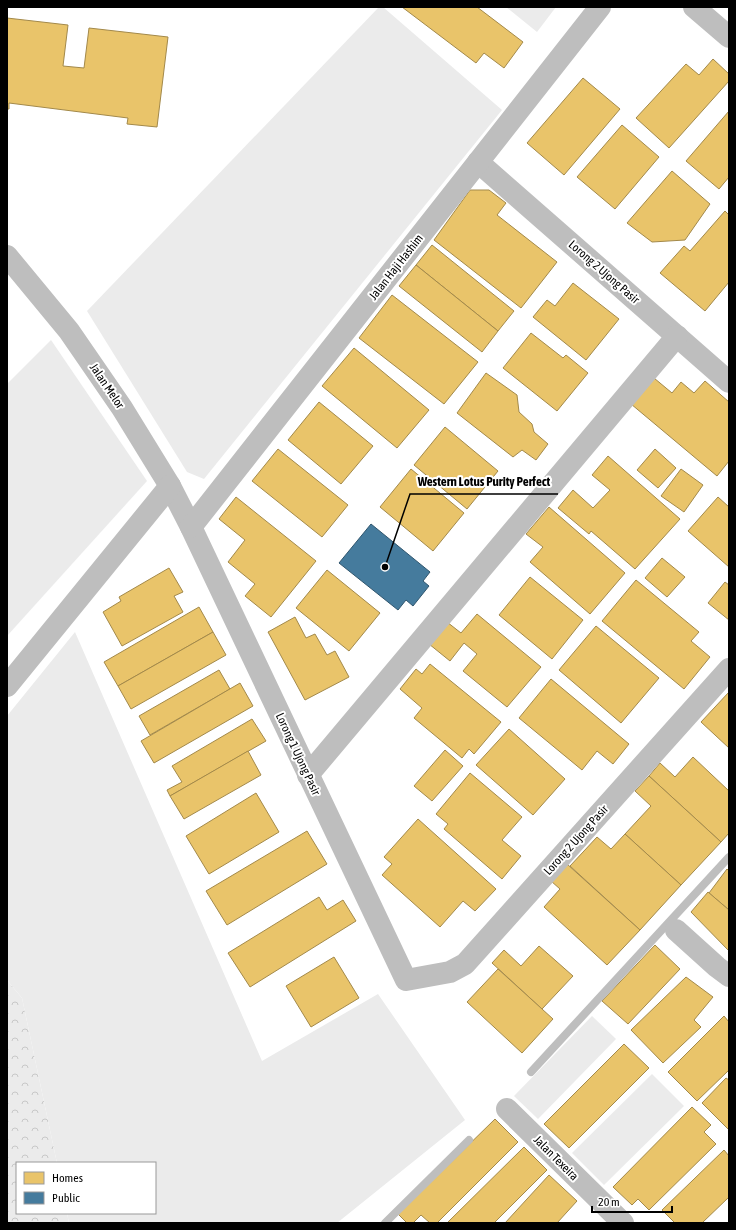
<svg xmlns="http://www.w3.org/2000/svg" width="736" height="1230" viewBox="0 0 736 1230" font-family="'Asap Condensed',sans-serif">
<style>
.grass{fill:#ebebeb}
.forest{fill:url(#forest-crowns)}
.homes{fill:#e9c46a;stroke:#a3894a}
.public{fill:#457b9d;stroke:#30566e}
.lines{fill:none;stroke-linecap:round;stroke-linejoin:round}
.stream{stroke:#bebebe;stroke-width:8}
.minor{stroke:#bebebe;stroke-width:22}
.labels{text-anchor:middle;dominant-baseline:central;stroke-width:4;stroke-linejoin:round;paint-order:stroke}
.street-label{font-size:12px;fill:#000;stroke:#fff}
.leader{fill:none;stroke:#000;stroke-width:1.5}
.callout-dot{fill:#000;stroke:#fff;stroke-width:1.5}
.callout-label{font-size:13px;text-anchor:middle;font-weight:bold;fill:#000;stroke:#fff;stroke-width:4;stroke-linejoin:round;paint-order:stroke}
</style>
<defs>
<pattern id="forest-crowns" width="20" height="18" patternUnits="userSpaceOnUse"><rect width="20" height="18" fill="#ebebeb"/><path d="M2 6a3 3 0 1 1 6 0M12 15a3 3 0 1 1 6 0" fill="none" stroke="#c8c8c8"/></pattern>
</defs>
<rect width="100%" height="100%" fill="#fff"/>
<g class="grass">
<path d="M 379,7 L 383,7 L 502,110 L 204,479 L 187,472 L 87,311 Z"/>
<path d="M 506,7 L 556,7 L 537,32 Z"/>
<path d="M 51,340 L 147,481 L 7,636 L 7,384 Z"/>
<path d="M 75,632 L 262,1061 L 378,994 L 465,1120 L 337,1223 L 69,1223 L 67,1213 L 155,1213 L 155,1163 L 57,1163 L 22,998 L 7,980 L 7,716 Z"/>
<path d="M 592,1016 L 616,1039 L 538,1119 L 514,1096 Z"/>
<path d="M 652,1074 L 684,1106 L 604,1185 L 572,1153 Z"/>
</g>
<path class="forest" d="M 7,980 L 22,998 L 57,1163 L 17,1163 L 17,1213 L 67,1213 L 69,1223 L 7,1223 Z"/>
<g class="homes">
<path d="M 402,7 L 477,7 L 523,42 L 504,68 L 484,53 L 476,63 Z"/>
<path d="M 7,18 L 68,25 L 63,66 L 84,68 L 89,28 L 168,37 L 157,127 L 127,124 L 128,118 L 9,103 L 9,109 L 7,109 Z"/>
<path d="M 713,59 L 729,74 L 729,81 L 669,148 L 636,118 L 686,64 L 699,75 Z"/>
<path d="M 583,78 L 620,109 L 564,175 L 527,143 Z"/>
<path d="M 729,111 L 729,177 L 719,189 L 686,161 Z"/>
<path d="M 622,125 L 659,157 L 615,209 L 577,177 Z"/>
<path d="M 672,171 L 710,204 L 685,240 L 652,242 L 627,223 Z"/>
<path d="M 470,190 L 489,190 L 506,203 L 497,215 L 557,262 L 521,308 L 434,240 Z"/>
<path d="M 725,211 L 729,215 L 729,282 L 705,311 L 660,273 L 684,246 L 690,251 Z"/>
<path d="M 432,245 L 514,311 L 498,331 L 416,265 Z"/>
<path d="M 416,265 L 498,331 L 482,352 L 399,286 Z"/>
<path d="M 573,283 L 619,319 L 586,360 L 533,317 L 547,300 L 555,306 Z"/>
<path d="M 392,295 L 478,362 L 444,404 L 359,338 Z"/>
<path d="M 531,333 L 563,358 L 566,355 L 588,373 L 557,411 L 503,368 Z"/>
<path d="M 354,348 L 429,410 L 397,448 L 322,386 Z"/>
<path d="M 486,373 L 517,395 L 519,412 L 532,424 L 534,432 L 548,444 L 536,460 L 522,450 L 513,457 L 457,413 Z"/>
<path d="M 654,378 L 672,393 L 681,382 L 694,393 L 705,381 L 729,402 L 729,461 L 717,476 L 631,404 Z"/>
<path d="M 319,402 L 373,446 L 341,484 L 288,440 Z"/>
<path d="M 445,427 L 498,471 L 467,509 L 414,465 Z"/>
<path d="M 278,449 L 348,505 L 322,537 L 252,481 Z"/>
<path d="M 655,449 L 676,468 L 658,488 L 637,470 Z"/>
<path d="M 608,456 L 680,519 L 635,569 L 591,531 L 589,534 L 558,508 L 573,490 L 593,508 L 610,490 L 592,475 Z"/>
<path d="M 411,469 L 464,513 L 433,551 L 380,507 Z"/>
<path d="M 681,469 L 703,485 L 684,512 L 661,496 Z"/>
<path d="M 236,497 L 316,561 L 271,617 L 245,596 L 255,584 L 228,562 L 245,540 L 219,519 Z"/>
<path d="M 718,497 L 729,507 L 729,567 L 688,531 Z"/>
<path d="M 549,507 L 625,573 L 590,614 L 530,562 L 543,547 L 526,534 Z"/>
<path d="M 662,558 L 685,577 L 667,597 L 645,578 Z"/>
<path d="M 169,568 L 183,592 L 174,596 L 183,612 L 122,646 L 103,612 L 121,601 L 119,597 Z"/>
<path d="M 327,570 L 380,613 L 349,651 L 296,608 Z"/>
<path d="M 530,577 L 583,620 L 552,659 L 499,615 Z"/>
<path d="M 636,580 L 699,632 L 691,641 L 710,657 L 684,689 L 602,621 Z"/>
<path d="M 725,582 L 729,585 L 729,620 L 708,603 Z"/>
<path d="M 199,607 L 213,632 L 118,686 L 104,662 Z"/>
<path d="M 477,614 L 541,667 L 507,707 L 463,671 L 477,654 L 464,643 L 450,661 L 429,644 L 447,622 L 461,633 Z"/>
<path d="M 295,617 L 306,638 L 315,634 L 327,655 L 335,651 L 349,677 L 305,700 L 268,632 Z"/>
<path d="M 596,626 L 659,678 L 621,723 L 559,670 Z"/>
<path d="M 213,632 L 226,655 L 131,709 L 118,686 Z"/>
<path d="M 430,664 L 501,722 L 474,754 L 469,749 L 462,758 L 414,718 L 422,708 L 400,689 L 416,669 L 422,674 Z"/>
<path d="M 219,670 L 230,689 L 150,735 L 139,716 Z"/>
<path d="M 551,679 L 629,744 L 613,764 L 597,751 L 582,770 L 519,718 Z"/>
<path d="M 240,683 L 253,706 L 154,763 L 141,741 Z"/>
<path d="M 729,692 L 729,748 L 701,722 Z"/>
<path d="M 252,719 L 266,741 L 170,796 L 167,790 L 182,782 L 172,766 Z"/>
<path d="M 509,729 L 565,779 L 533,815 L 476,765 Z"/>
<path d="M 445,750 L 463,766 L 432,801 L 414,786 Z"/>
<path d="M 248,751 L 261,775 L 184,819 L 170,796 Z"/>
<path d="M 693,757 L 729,791 L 729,833 L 721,842 L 649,776 L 660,763 L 675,777 Z"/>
<path d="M 470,773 L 522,817 L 502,840 L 521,856 L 502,879 L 444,829 L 448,824 L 436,814 Z"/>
<path d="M 649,776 L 721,842 L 681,885 L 625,834 L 651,806 L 635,791 Z"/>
<path d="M 256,793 L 279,832 L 209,874 L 186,836 Z"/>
<path d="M 418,819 L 496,889 L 475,911 L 463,901 L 440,927 L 382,875 L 392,864 L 384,857 Z"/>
<path d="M 307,831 L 327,864 L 227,925 L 206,891 Z"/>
<path d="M 625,834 L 681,885 L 640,930 L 570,866 L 597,837 L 611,849 Z"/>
<path d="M 567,864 L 640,930 L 607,965 L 544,907 L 560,889 L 551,881 Z"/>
<path d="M 727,869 L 729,871 L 729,910 L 709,893 Z"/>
<path d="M 708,892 L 729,910 L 729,951 L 691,912 Z"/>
<path d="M 319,897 L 327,910 L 343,900 L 356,921 L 250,987 L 228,953 Z"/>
<path d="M 655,945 L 680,969 L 628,1024 L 602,1001 Z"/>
<path d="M 539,946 L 573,976 L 542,1009 L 492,963 L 504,950 L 521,966 Z"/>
<path d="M 334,957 L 359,998 L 311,1027 L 286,986 Z"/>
<path d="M 498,969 L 553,1019 L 522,1053 L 467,1002 Z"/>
<path d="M 686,977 L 713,997 L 694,1020 L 701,1027 L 663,1063 L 631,1030 Z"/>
<path d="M 724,1016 L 729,1022 L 729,1070 L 697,1101 L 668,1072 Z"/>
<path d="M 624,1044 L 649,1068 L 569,1148 L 544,1124 Z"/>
<path d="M 726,1078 L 729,1080 L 729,1130 L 702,1103 Z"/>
<path d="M 692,1107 L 711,1125 L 704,1132 L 716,1144 L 649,1210 L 638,1199 L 632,1205 L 613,1187 Z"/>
<path d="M 495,1119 L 518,1142 L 437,1223 L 430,1223 L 421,1215 L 413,1223 L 407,1223 L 398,1214 Z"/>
<path d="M 524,1147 L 547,1170 L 494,1223 L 447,1223 Z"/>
<path d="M 724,1150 L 729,1156 L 729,1197 L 702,1223 L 675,1223 L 662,1210 Z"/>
<path d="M 549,1175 L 577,1201 L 557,1223 L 505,1223 Z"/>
</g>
<path class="public" d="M 371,524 L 430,572 L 423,581 L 429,586 L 413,606 L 406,600 L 398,610 L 339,563 Z"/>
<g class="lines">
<g class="stream">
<path d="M 531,1072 L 729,857"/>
<path d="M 385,1223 L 469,1140"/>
</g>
<g class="minor">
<path d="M 694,7 L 729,37"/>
<path d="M 478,162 L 729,382"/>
<path d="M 7,256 L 69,331 L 122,408 L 170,486 L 191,527 L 406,980 L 450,972 L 465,964 L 729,669"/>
<path d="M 191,527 L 600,7"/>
<path d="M 7,686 L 170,486"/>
<path d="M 308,775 L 677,336"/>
<path d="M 676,930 L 717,967 L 729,976"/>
<path d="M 507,1109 L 623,1223"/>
</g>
</g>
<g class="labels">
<g class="street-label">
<text transform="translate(396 267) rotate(-52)">Jalan Haji Hashim</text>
<text transform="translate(604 272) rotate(41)">Lorong 2 Ujong Pasir</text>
<text transform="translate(107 386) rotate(56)">Jalan Melor</text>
<text transform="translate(298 754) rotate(65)">Lorong 1 Ujong Pasir</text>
<text transform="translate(576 840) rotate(-48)">Lorong 2 Ujong Pasir</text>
<text transform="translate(556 1158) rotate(45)">Jalan Texeira</text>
</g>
</g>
<path class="leader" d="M385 567L410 494H558"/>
<circle class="callout-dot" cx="385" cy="567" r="4"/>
<g class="callout-label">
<text x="484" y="486">Western Lotus Purity Perfect</text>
</g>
<rect width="736" height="1230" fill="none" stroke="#000000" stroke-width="16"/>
<rect x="16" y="1162" width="140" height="52" fill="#ffffff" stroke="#999999"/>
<rect x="24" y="1172" width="20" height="12" fill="#e9c46a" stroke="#999999"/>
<text x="52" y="1182" font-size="12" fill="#000000">Homes</text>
<rect x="24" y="1192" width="20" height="12" fill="#457b9d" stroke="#999999"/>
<text x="52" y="1202" font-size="12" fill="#000000">Public</text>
<path d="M592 1206v6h80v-6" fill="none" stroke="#000000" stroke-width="2"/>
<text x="598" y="1206" font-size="12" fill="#000000" stroke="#ffffff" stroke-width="3" paint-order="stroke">20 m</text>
</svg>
